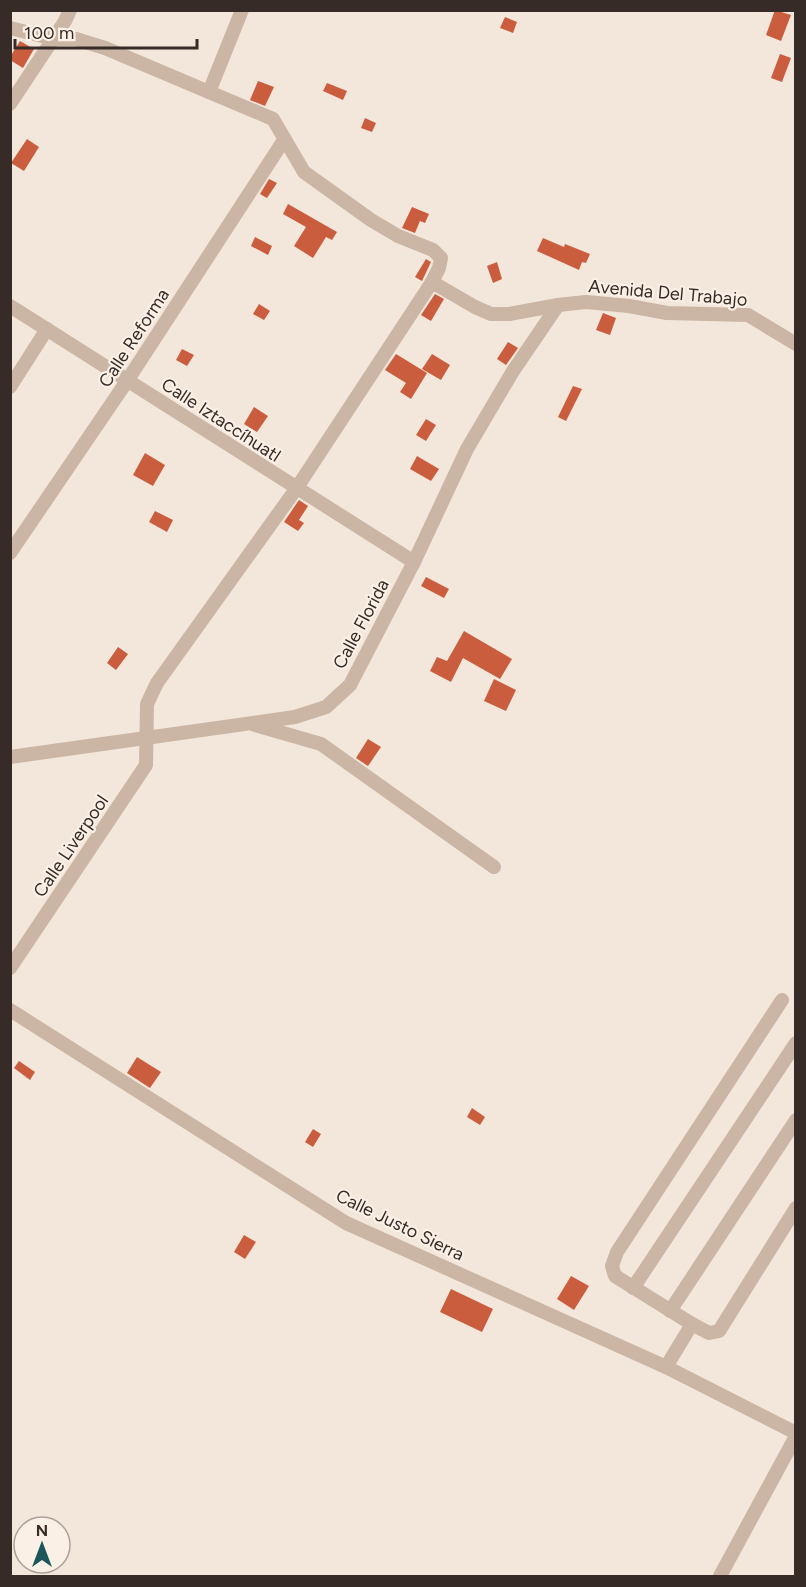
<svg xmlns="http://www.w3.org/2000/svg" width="806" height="1587" viewBox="0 0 806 1587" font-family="Figtree,sans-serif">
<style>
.building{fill:#cb5d3f}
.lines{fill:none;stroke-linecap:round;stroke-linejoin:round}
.minor{stroke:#cbb5a5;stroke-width:14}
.labels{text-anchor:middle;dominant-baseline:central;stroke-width:4.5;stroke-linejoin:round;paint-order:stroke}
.street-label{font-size:18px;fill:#362b27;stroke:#faf0e6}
</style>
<rect width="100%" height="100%" fill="#f3e6da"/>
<g class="building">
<path d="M 775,10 L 791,15 L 781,41 L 766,35 Z"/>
<path d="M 505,17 L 517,22 L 513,33 L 500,28 Z"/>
<path d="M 20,41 L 34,49 L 23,68 L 10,60 L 10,57 Z"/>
<path d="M 780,54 L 791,58 L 782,82 L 771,78 Z"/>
<path d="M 258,81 L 274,87 L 265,106 L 250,100 Z"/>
<path d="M 327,83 L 347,91 L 343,100 L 323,91 Z"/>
<path d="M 365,118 L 376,123 L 372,132 L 361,128 Z"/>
<path d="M 27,139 L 39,147 L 24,171 L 11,163 Z"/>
<path d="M 269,179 L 277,183 L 267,198 L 260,194 Z"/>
<path d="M 288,204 L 337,232 L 332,240 L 326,237 L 313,258 L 294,246 L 306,227 L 283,214 Z"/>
<path d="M 412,207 L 429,214 L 425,223 L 420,221 L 415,233 L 402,228 Z"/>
<path d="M 255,237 L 272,246 L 268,255 L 251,246 Z"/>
<path d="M 543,238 L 564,247 L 565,244 L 590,254 L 586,263 L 582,262 L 579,270 L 537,251 Z"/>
<path d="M 426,259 L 431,262 L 422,281 L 415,277 Z"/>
<path d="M 497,262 L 502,279 L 493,283 L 487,266 Z"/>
<path d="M 435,294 L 444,299 L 431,321 L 421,315 Z"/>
<path d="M 259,304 L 270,311 L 264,320 L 253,314 Z"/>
<path d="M 603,313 L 616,318 L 610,335 L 596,330 Z"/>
<path d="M 508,342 L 518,348 L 506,365 L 497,359 Z"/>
<path d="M 182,349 L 194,355 L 187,366 L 176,360 Z"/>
<path d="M 396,354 L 427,373 L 411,399 L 400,392 L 406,383 L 385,370 Z"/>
<path d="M 432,354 L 450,365 L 441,380 L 422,369 Z"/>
<path d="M 573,386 L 582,389 L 566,421 L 558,417 Z"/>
<path d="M 254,407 L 268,416 L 257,432 L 244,424 Z"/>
<path d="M 426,419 L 436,425 L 426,441 L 416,435 Z"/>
<path d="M 145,453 L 165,465 L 153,486 L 133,475 Z"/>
<path d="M 417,456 L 439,469 L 431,481 L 410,469 Z"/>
<path d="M 299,500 L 308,506 L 299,520 L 304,523 L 298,531 L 284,522 Z"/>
<path d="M 155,511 L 173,520 L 167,532 L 149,522 Z"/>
<path d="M 426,577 L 449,589 L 444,598 L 421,586 Z"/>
<path d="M 464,631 L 512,659 L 500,679 L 463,658 L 451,682 L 430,671 L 437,657 L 447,661 Z"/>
<path d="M 118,647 L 128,654 L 116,670 L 107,663 Z"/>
<path d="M 494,679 L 516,690 L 506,711 L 484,701 Z"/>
<path d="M 368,739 L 381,747 L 368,766 L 356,758 Z"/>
<path d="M 137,1057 L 161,1072 L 150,1088 L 127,1073 Z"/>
<path d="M 19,1061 L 35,1072 L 30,1080 L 14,1068 Z"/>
<path d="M 472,1108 L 485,1117 L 480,1125 L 467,1117 Z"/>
<path d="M 313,1129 L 321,1134 L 313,1147 L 305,1142 Z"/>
<path d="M 244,1235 L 256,1242 L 245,1259 L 234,1252 Z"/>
<path d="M 571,1276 L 589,1286 L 574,1310 L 557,1299 Z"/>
<path d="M 451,1289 L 493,1309 L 482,1332 L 440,1312 Z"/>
</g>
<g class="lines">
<g class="minor">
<path d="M 10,28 L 54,39 L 76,39 L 105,48 L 273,119 L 304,172 L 371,220 L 398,236 L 433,250 L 441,258 L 439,268 L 432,282 L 296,489 L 157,683 L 147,704 L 146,765 L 10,968"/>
<path d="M 209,92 L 242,10"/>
<path d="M 10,104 L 65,21 L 70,10"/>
<path d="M 432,282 L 475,307 L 491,314 L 509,314 L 558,305 L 586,302 L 629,306 L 667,313 L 748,315 L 796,344"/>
<path d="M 10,306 L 414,562"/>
<path d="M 10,387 L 47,329"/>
<path d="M 10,553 L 127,381 L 284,140"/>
<path d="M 255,725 L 321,744 L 494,867"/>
<path d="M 10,757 L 295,717 L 326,707 L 350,685 L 414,562 L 467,449 L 513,371 L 558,305"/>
<path d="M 782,1000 L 617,1252 L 612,1266 L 615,1276 L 692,1324 L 709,1333 L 719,1331 L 796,1208"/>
<path d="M 10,1010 L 346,1223 L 666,1367 L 796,1433"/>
<path d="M 633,1288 L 796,1043"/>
<path d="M 670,1311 L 796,1120"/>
<path d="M 666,1367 L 692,1324"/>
<path d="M 720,1576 L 796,1436"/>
</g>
</g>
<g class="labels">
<g class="street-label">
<text transform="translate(668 293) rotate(5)">Avenida Del Trabajo</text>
<text transform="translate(134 338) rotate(-57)">Calle Reforma</text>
<text transform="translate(221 420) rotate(33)">Calle Iztaccíhuatl</text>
<text transform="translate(361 624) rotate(-62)">Calle Florida</text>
<text transform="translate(71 846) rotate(-56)">Calle Liverpool</text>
<text transform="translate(400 1225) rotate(26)">Calle Justo Sierra</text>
</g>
</g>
<rect width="806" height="1587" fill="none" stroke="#362b27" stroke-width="24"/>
<g transform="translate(42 1545)"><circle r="28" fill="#faf0e6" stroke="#aca19a" stroke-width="1.5"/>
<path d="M0-4.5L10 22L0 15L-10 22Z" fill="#1b575a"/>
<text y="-9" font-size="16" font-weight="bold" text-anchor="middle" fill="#362b27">N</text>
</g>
<path d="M15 39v9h182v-9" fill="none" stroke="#362b27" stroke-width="3"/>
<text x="24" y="39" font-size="18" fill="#362b27" stroke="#faf0e6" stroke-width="4.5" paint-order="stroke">100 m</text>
</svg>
